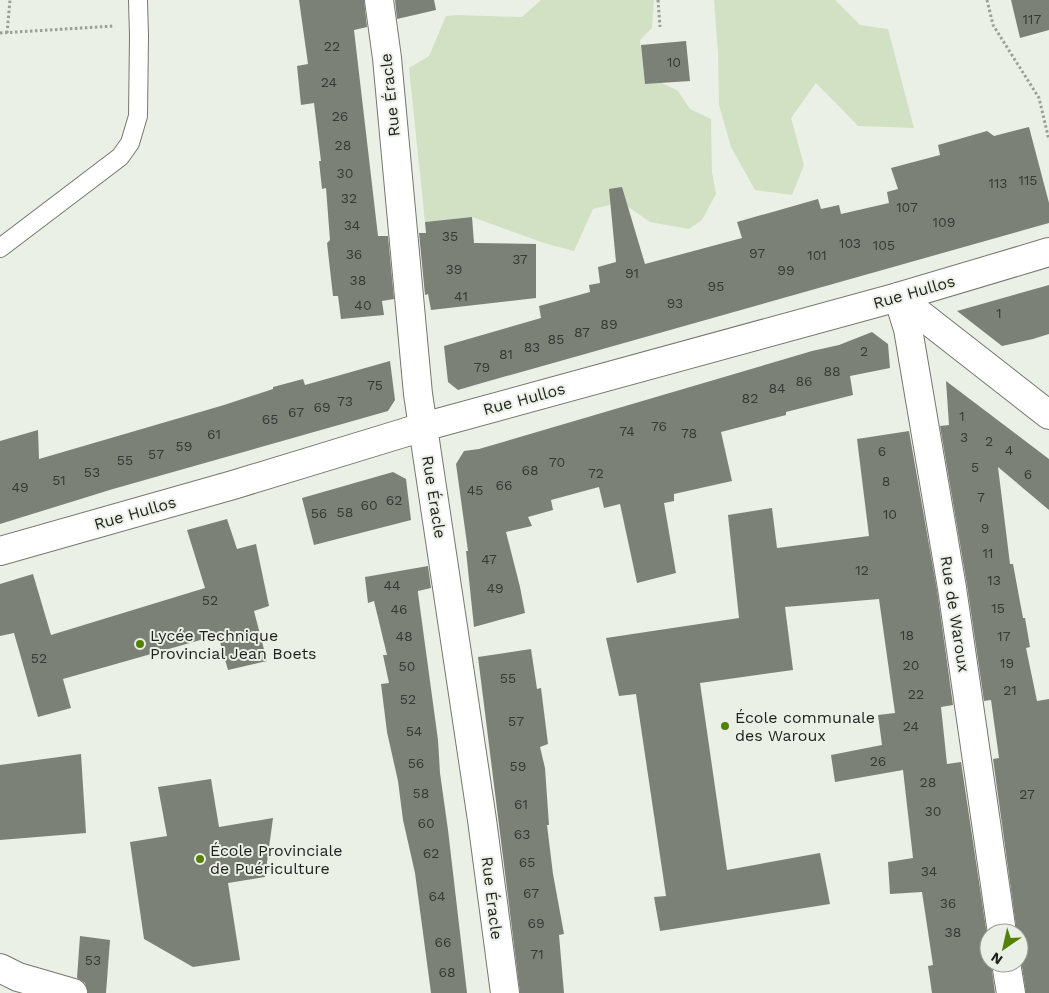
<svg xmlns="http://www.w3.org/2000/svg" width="1049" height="993" viewBox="0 0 1049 993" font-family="'Work Sans',sans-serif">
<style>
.green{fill:#d2e1c4}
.building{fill:#7c8178}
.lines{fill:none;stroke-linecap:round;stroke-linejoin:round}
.lane-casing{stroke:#74786f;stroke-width:20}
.street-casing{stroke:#74786f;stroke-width:30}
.path{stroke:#9b9f98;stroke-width:3;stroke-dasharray:2.5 2.5;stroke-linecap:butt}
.lane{stroke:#fff;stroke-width:18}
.street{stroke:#fff;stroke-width:28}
.poi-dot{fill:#558006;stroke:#ebf0e6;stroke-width:2}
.labels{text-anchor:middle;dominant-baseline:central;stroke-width:4;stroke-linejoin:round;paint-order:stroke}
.number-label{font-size:14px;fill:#363934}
.street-label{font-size:16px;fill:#1f211e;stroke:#ebf0e6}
.poi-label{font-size:16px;fill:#1f211e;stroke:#ebf0e6;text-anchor:start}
</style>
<rect width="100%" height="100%" fill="#ebf0e6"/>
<g class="green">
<path d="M 541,0 L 654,0 L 652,28 L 640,40 L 645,84 L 662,83 L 678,91 L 690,109 L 711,119 L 712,172 L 716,194 L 702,220 L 689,229 L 650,222 L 621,202 L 593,209 L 574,251 L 544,243 L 472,217 L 425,222 L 409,68 L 429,56 L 446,16 L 458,15 L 522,17 Z"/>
<path d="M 714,0 L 835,0 L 860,25 L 888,29 L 914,128 L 858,126 L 816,83 L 791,118 L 804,165 L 792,195 L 755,190 L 731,147 L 719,105 L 718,54 Z"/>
</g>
<g class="building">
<path d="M 299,0 L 364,0 L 367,27 L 354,30 L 378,236 L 388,236 L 394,299 L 382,301 L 384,315 L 341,319 L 338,296 L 333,296 L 327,243 L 330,240 L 326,188 L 322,189 L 319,161 L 321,161 L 314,103 L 301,105 L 297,66 L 308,64 Z"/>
<path d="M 395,0 L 434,0 L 436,10 L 397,19 Z"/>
<path d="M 1011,0 L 1049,0 L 1049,30 L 1020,38 Z"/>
<path d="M 686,41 L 690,81 L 645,84 L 641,45 Z"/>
<path d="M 1029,127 L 1049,203 L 1049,223 L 475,385 L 458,390 L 448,382 L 444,346 L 541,318 L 539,306 L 590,292 L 589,285 L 600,283 L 598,267 L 616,262 L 609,189 L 622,187 L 645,264 L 742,238 L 737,222 L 818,199 L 821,209 L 839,205 L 841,214 L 889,203 L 887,192 L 898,189 L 891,168 L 940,155 L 938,145 L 987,131 L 994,136 Z"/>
<path d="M 472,217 L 474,243 L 536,244 L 536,298 L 431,310 L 428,294 L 425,295 L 419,233 L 426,233 L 425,222 Z"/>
<path d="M 1049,285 L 1049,334 L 1033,339 L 1002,346 L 957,311 Z"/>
<path d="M 872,332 L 888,344 L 890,368 L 850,376 L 853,395 L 786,412 L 786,415 L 721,432 L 732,481 L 674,494 L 674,501 L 664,503 L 676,573 L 637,583 L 620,504 L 604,508 L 599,487 L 551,500 L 553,510 L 528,517 L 532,526 L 506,532 L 520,587 L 525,613 L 474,627 L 466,551 L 468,551 L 456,464 L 464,451 L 479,449 L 812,351 L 839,345 Z"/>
<path d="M 390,361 L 395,400 L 388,411 L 113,489 L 0,524 L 0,441 L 38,430 L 39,459 L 224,405 L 273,389 L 273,387 L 303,379 L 305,385 Z"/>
<path d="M 946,381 L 1049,459 L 1049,510 L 998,467 L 1010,564 L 1013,564 L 1023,618 L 1025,618 L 1030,647 L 1026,648 L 1037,701 L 1049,699 L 1049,993 L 1026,993 L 1021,960 L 1019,955 L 1019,933 L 1017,933 L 993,759 L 999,758 L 991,700 L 984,701 L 967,585 L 940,426 L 949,425 Z"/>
<path d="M 909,431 L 937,590 L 953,705 L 941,707 L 947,764 L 961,762 L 987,935 L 989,941 L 989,963 L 991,963 L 995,993 L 932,993 L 928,966 L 933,965 L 922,892 L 890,894 L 888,862 L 913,858 L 903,770 L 835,782 L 831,755 L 882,745 L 878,715 L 895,713 L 879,599 L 785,607 L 793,670 L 700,683 L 727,870 L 820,853 L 830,904 L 660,931 L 654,897 L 666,896 L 636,694 L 619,696 L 606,638 L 739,618 L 728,515 L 772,508 L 777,548 L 869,536 L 857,439 Z"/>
<path d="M 393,472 L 406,479 L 411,520 L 314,545 L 302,498 Z"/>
<path d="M 227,519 L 237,549 L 256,544 L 269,606 L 254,611 L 267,661 L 228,670 L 218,635 L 63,679 L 71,708 L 38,717 L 14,633 L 0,636 L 0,584 L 33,574 L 51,635 L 205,588 L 187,530 Z"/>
<path d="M 428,566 L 431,588 L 418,591 L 418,593 L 438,740 L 440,773 L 448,830 L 467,993 L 431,993 L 415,873 L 403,820 L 398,781 L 387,732 L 381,684 L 389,683 L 383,655 L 387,655 L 374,601 L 368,603 L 365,577 Z"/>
<path d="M 531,649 L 537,689 L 541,688 L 548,744 L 540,747 L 545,768 L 549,825 L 547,825 L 553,874 L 564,934 L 559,935 L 564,993 L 520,993 L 478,657 Z"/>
<path d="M 81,754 L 86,833 L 0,840 L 0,765 Z"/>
<path d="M 211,779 L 219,827 L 273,818 L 265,877 L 228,883 L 240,960 L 193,967 L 144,939 L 130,842 L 167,836 L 158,787 Z"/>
<path d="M 80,936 L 110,940 L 106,993 L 88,993 L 85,983 L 77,978 Z"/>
</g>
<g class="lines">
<g class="lane-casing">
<path id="lane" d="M 0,248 L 120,157 L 130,143 L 138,116 L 139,36 L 138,0"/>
</g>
<g class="street-casing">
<g id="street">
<path d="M 379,0 L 387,58 L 418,394 L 482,820 L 505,993"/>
<path d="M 898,297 L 908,329 L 952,588 L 1002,933"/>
<path d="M 898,297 L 1049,415"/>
<path d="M 0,551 L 233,485 L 423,427 L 898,297 L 1049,252"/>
<path d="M 1006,963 L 1011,993"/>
<path d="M 0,968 L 18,977 L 73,993"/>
</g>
</g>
<g class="path">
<path d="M 658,0 L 660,27"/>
<path d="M 987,0 L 993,25 L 1039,98 L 1049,140"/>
<path d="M 0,33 L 114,26"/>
<path d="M 7,33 L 10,0"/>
</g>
<use href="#lane" class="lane"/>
<use href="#street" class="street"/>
</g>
<g class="poi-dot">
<circle cx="140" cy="644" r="5"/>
<circle cx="725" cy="726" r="5"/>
<circle cx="200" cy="859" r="5"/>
</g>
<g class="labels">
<g class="number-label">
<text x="1032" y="19">117</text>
<text x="332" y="46">22</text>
<text x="674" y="62">10</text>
<text x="329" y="82">24</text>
<text x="340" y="116">26</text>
<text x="343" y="145">28</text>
<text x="345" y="173">30</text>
<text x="1028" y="180">115</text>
<text x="998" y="183">113</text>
<text x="349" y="198">32</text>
<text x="907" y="207">107</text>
<text x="944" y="222">109</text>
<text x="352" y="225">34</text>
<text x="450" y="236">35</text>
<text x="850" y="243">103</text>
<text x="884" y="245">105</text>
<text x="757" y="253">97</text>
<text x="354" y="254">36</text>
<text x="817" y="255">101</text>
<text x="520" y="259">37</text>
<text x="454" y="269">39</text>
<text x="786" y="270">99</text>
<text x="632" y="273">91</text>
<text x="358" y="280">38</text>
<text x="716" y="286">95</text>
<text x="461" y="296">41</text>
<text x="675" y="303">93</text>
<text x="363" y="305">40</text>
<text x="999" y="313">1</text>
<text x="609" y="324">89</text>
<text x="582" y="332">87</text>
<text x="556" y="339">85</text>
<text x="532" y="347">83</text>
<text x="864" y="351">2</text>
<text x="506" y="354">81</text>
<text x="482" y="367">79</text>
<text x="832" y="371">88</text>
<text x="804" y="381">86</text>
<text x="375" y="385">75</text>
<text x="777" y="388">84</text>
<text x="750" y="398">82</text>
<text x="345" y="401">73</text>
<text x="322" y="407">69</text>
<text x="296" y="412">67</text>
<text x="962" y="416">1</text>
<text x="270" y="419">65</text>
<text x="659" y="426">76</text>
<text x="627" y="431">74</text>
<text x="689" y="433">78</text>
<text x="214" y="434">61</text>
<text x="964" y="437">3</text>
<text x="989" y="441">2</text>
<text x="184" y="446">59</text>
<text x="1009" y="450">4</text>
<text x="882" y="451">6</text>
<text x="156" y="454">57</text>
<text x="125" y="460">55</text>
<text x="557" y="462">70</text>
<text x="975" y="467">5</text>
<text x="530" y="470">68</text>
<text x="92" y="472">53</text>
<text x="596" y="473">72</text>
<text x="1028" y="474">6</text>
<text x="59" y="480">51</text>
<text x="886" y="481">8</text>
<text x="504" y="485">66</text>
<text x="20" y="487">49</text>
<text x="475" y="490">45</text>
<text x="981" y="497">7</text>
<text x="394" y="500">62</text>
<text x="369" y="505">60</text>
<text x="345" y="512">58</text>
<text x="319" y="513">56</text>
<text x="890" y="514">10</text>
<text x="985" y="528">9</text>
<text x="988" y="553">11</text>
<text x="489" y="559">47</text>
<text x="862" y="570">12</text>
<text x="994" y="580">13</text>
<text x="392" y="585">44</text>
<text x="495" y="588">49</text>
<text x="210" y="600">52</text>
<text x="998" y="608">15</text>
<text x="399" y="609">46</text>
<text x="907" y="635">18</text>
<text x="404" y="636">48</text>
<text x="1004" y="636">17</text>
<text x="39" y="658">52</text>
<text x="1007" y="663">19</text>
<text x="911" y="665">20</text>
<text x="407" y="666">50</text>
<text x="508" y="678">55</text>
<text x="1010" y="690">21</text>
<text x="916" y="694">22</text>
<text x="408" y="699">52</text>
<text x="516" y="721">57</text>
<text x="911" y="726">24</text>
<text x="414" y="731">54</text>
<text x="878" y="761">26</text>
<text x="416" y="763">56</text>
<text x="518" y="766">59</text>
<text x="928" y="782">28</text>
<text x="421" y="793">58</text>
<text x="1027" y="794">27</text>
<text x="521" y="804">61</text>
<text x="933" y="811">30</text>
<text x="426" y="823">60</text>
<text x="522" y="834">63</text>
<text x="431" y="853">62</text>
<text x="527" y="862">65</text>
<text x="929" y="871">34</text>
<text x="531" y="893">67</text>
<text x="437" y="896">64</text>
<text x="948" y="903">36</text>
<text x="536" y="923">69</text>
<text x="953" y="932">38</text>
<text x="443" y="942">66</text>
<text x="537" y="954">71</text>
<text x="93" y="960">53</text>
<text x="447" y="972">68</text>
</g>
<g class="street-label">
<text transform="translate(390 95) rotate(-96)">Rue Éracle</text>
<text transform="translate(914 292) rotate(-16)">Rue Hullos</text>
<text transform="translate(524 399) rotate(-15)">Rue Hullos</text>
<text transform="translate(434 497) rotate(81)">Rue Éracle</text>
<text transform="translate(135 513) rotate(-16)">Rue Hullos</text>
<text transform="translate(955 614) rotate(81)">Rue de Waroux</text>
<text transform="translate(492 898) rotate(83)">Rue Éracle</text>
</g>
<g class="poi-label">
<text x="150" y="635">Lycée Technique<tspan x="150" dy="18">Provincial Jean Boets</tspan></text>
<text x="735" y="717">École communale<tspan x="735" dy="18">des Waroux</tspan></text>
<text x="210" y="850">École Provinciale<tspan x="210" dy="18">de Puériculture</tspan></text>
</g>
</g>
<g transform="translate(1004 948) rotate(214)"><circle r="24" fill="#ebf0e6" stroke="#999d96"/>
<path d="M0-4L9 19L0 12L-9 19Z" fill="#558006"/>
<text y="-8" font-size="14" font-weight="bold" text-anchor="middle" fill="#1f211e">N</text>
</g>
</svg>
